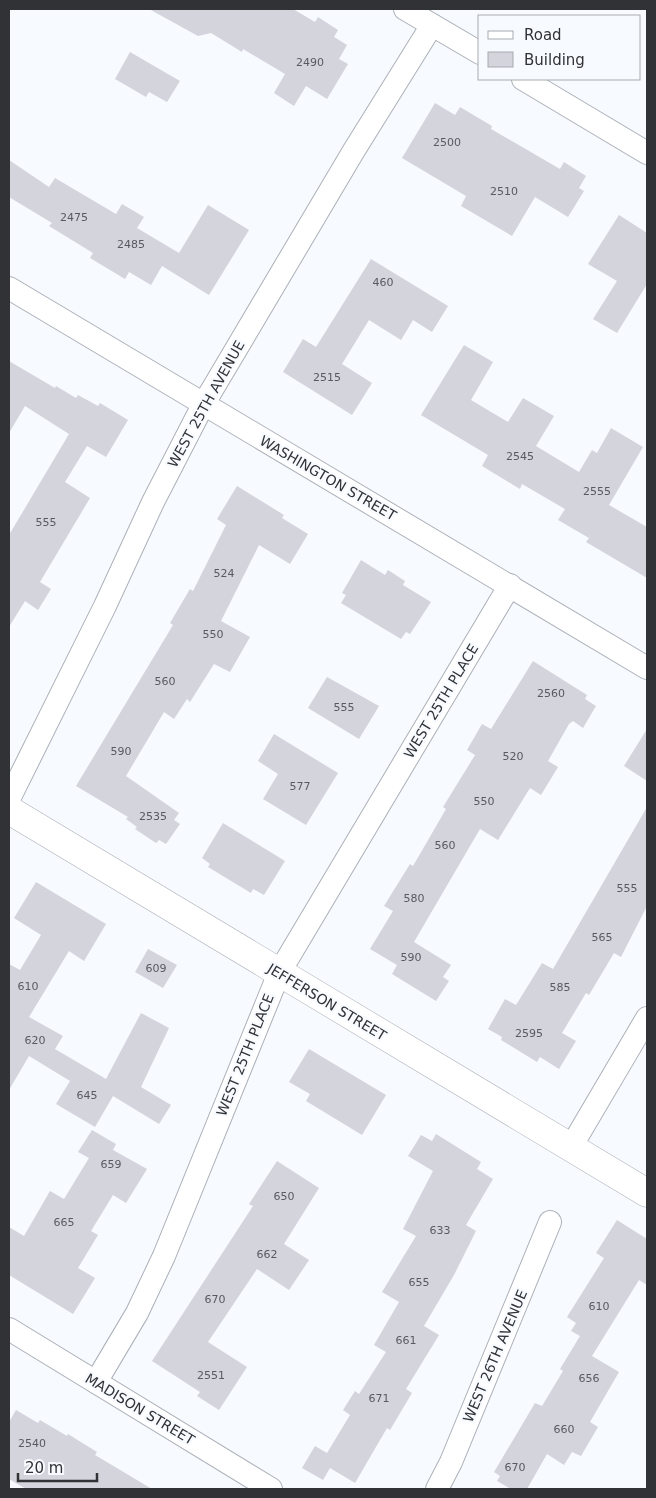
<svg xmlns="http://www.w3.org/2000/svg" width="656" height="1498" viewBox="0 0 656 1498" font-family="'DejaVu Sans',sans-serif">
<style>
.building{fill:#d4d4dd}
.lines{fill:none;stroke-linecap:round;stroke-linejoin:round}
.street-casing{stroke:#abb1b8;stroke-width:24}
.secondary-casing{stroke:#abb1b8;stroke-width:29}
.street{stroke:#fff;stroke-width:22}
.secondary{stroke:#fff;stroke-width:28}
.labels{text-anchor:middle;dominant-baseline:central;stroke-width:4.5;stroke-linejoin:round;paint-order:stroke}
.number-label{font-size:11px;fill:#595a5f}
.street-label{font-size:14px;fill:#303235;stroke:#f7faff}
</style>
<rect width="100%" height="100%" fill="#f7faff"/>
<g class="building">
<path d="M 149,9 L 293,9 L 315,22 L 318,17 L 338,30 L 334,37 L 347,45 L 339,59 L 348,64 L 327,99 L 306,86 L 294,106 L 274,93 L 285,74 L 243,49 L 242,52 L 211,33 L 198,36 Z"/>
<path d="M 130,52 L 180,81 L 167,102 L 149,92 L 146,97 L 115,79 Z"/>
<path d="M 435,103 L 455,115 L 460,107 L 492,126 L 491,129 L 560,169 L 564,162 L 586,176 L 579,188 L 584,191 L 568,217 L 535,197 L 512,236 L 461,206 L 466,196 L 402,158 Z"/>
<path d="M 9,160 L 49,187 L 55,178 L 116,214 L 122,204 L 144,217 L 137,228 L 179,253 L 208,205 L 249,230 L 209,295 L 162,266 L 151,285 L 129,272 L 125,279 L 90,258 L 93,253 L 49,226 L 52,223 L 9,197 Z"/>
<path d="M 619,215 L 647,233 L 647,284 L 617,333 L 593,319 L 617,281 L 588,264 Z"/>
<path d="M 371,259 L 448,306 L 432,332 L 413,320 L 401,340 L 369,320 L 342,364 L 372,383 L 352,415 L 283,372 L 303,339 L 316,347 Z"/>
<path d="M 464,345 L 493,362 L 471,400 L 508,422 L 523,398 L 554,416 L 536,446 L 579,472 L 592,450 L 597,453 L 611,428 L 643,447 L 609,505 L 647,527 L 647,578 L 586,542 L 589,538 L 558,520 L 565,509 L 522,484 L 520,489 L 482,466 L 488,455 L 421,415 Z"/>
<path d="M 9,361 L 55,388 L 56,386 L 76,398 L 78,395 L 98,406 L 100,403 L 128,420 L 106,457 L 87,446 L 65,482 L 90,498 L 40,582 L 51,589 L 38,610 L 25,601 L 9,627 L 9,535 L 69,434 L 25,406 L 9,433 Z"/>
<path d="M 237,486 L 284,515 L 282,518 L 308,534 L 290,564 L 259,545 L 221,621 L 250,637 L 230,672 L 214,664 L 190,702 L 187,699 L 174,719 L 164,712 L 126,776 L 179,813 L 174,820 L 180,824 L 166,844 L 159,840 L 156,843 L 135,829 L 137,827 L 126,819 L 128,817 L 76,786 L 173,625 L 170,623 L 190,589 L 193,591 L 226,525 L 217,519 Z"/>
<path d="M 361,560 L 385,575 L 388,570 L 405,581 L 403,585 L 431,602 L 410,634 L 406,632 L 401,639 L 341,603 L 346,595 L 342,593 Z"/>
<path d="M 533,661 L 587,695 L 585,699 L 596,706 L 583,728 L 573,721 L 569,724 L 548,761 L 558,767 L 541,795 L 530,788 L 498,840 L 480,829 L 414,942 L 451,965 L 443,977 L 449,981 L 436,1001 L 392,974 L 397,965 L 370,949 L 393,911 L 384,906 L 410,864 L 413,866 L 446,809 L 443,807 L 475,755 L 467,750 L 482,724 L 491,729 Z"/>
<path d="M 327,677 L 379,706 L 359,739 L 308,708 Z"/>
<path d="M 647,729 L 647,781 L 624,766 Z"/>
<path d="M 274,734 L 338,773 L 306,825 L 263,799 L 278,774 L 258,761 Z"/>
<path d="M 647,807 L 647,906 L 621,957 L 614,953 L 589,995 L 586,993 L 562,1033 L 576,1041 L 559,1069 L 540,1057 L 537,1062 L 501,1040 L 502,1037 L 488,1029 L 505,999 L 516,1005 L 542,963 L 553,969 Z"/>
<path d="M 223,823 L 285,861 L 264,895 L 253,889 L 251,893 L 208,867 L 210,864 L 202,858 Z"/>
<path d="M 36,882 L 106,924 L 84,961 L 69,951 L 29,1017 L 63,1036 L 55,1049 L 106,1079 L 141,1013 L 169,1028 L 141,1087 L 171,1105 L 159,1124 L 113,1096 L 95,1127 L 56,1104 L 70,1081 L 29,1056 L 9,1090 L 9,964 L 20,970 L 41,935 L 14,918 Z"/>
<path d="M 148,949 L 177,965 L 163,988 L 135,972 Z"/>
<path d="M 309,1049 L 386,1095 L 362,1135 L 306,1101 L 310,1094 L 289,1082 Z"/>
<path d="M 92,1130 L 116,1144 L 113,1150 L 147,1169 L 126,1203 L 113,1195 L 91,1231 L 98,1235 L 78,1268 L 95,1278 L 73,1314 L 9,1275 L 9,1227 L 24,1236 L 50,1191 L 64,1199 L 89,1158 L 78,1152 Z"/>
<path d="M 436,1134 L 481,1162 L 477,1169 L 493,1179 L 466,1225 L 476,1231 L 454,1275 L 424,1326 L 439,1335 L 406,1389 L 412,1393 L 390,1430 L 387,1428 L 355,1483 L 330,1468 L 323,1480 L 302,1468 L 315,1446 L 327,1453 L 350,1415 L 343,1410 L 355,1391 L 359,1394 L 386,1352 L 374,1345 L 399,1302 L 382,1292 L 416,1236 L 403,1229 L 433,1171 L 408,1156 L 421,1135 L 432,1141 Z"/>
<path d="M 277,1161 L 319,1188 L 284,1244 L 309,1260 L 289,1290 L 257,1269 L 208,1342 L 247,1367 L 219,1410 L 197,1396 L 200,1392 L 152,1361 L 253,1206 L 249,1204 Z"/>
<path d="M 617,1220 L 647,1239 L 647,1285 L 639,1280 L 592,1356 L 619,1372 L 590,1422 L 598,1427 L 581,1456 L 572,1452 L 564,1465 L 547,1454 L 527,1489 L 511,1489 L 497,1481 L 500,1476 L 494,1472 L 535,1403 L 542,1406 L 563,1371 L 560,1369 L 580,1336 L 571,1331 L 576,1323 L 567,1317 L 604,1258 L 596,1253 Z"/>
<path d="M 16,1410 L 38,1423 L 40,1420 L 67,1436 L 68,1434 L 97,1452 L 95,1455 L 152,1489 L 26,1489 L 9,1479 L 9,1422 Z"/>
</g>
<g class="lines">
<g class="street-casing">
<g id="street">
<path d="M 405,9 L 480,53"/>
<path d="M 523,79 L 647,153"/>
<path d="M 9,288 L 647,668"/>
<path d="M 9,799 L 105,606 L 153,502 L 203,405 L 353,152 L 432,25"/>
<path d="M 571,1147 L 647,1018"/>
<path d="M 9,1329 L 271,1489"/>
<path d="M 96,1382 L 137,1313 L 164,1256 L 279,973 L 510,585"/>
<path d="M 437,1489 L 451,1462 L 550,1222"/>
</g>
</g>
<g class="secondary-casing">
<path id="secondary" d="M 9,810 L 647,1193"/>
</g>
<use href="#street" class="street"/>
<use href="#secondary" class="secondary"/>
</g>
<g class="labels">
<g class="number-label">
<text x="310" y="62">2490</text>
<text x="447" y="142">2500</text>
<text x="504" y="191">2510</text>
<text x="74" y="217">2475</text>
<text x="131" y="244">2485</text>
<text x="383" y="282">460</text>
<text x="327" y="377">2515</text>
<text x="520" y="456">2545</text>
<text x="597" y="491">2555</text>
<text x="46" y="522">555</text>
<text x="224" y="573">524</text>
<text x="213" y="634">550</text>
<text x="165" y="681">560</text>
<text x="551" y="693">2560</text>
<text x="344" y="707">555</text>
<text x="121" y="751">590</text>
<text x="513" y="756">520</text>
<text x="300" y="786">577</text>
<text x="484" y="801">550</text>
<text x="153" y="816">2535</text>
<text x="445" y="845">560</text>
<text x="627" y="888">555</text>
<text x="414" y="898">580</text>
<text x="602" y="937">565</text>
<text x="411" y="957">590</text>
<text x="156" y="968">609</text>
<text x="28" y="986">610</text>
<text x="560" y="987">585</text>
<text x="529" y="1033">2595</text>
<text x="35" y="1040">620</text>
<text x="87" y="1095">645</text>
<text x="111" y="1164">659</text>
<text x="284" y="1196">650</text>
<text x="64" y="1222">665</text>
<text x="440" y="1230">633</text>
<text x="267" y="1254">662</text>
<text x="419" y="1282">655</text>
<text x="215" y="1299">670</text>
<text x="599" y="1306">610</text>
<text x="406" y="1340">661</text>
<text x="211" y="1375">2551</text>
<text x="589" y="1378">656</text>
<text x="379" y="1398">671</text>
<text x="564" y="1429">660</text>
<text x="32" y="1443">2540</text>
<text x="515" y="1467">670</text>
</g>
<g class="street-label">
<text transform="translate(206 404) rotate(-61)">WEST 25TH AVENUE</text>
<text transform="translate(328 478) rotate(30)">WASHINGTON STREET</text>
<text transform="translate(441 701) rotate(-59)">WEST 25TH PLACE</text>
<text transform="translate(327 1002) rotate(31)">JEFFERSON STREET</text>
<text transform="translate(245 1055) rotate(-68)">WEST 25TH PLACE</text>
<text transform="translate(495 1356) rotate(-67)">WEST 26TH AVENUE</text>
<text transform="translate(140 1409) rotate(31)">MADISON STREET</text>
</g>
</g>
<rect width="656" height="1498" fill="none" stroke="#303235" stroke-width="20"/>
<rect x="478" y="15" width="162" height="65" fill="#f7faff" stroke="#a7aaae"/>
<rect x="488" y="31" width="25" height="8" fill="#ffffff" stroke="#a7aaae"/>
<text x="524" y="40" font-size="15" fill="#303235">Road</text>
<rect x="488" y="52" width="25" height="15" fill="#d4d4dd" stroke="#a7aaae"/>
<text x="524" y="65" font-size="15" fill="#303235">Building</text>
<path d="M18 1473v8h79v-8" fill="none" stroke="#303235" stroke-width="2.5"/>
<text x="25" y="1473" font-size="15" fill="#303235" stroke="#f7faff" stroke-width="4" paint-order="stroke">20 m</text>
</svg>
